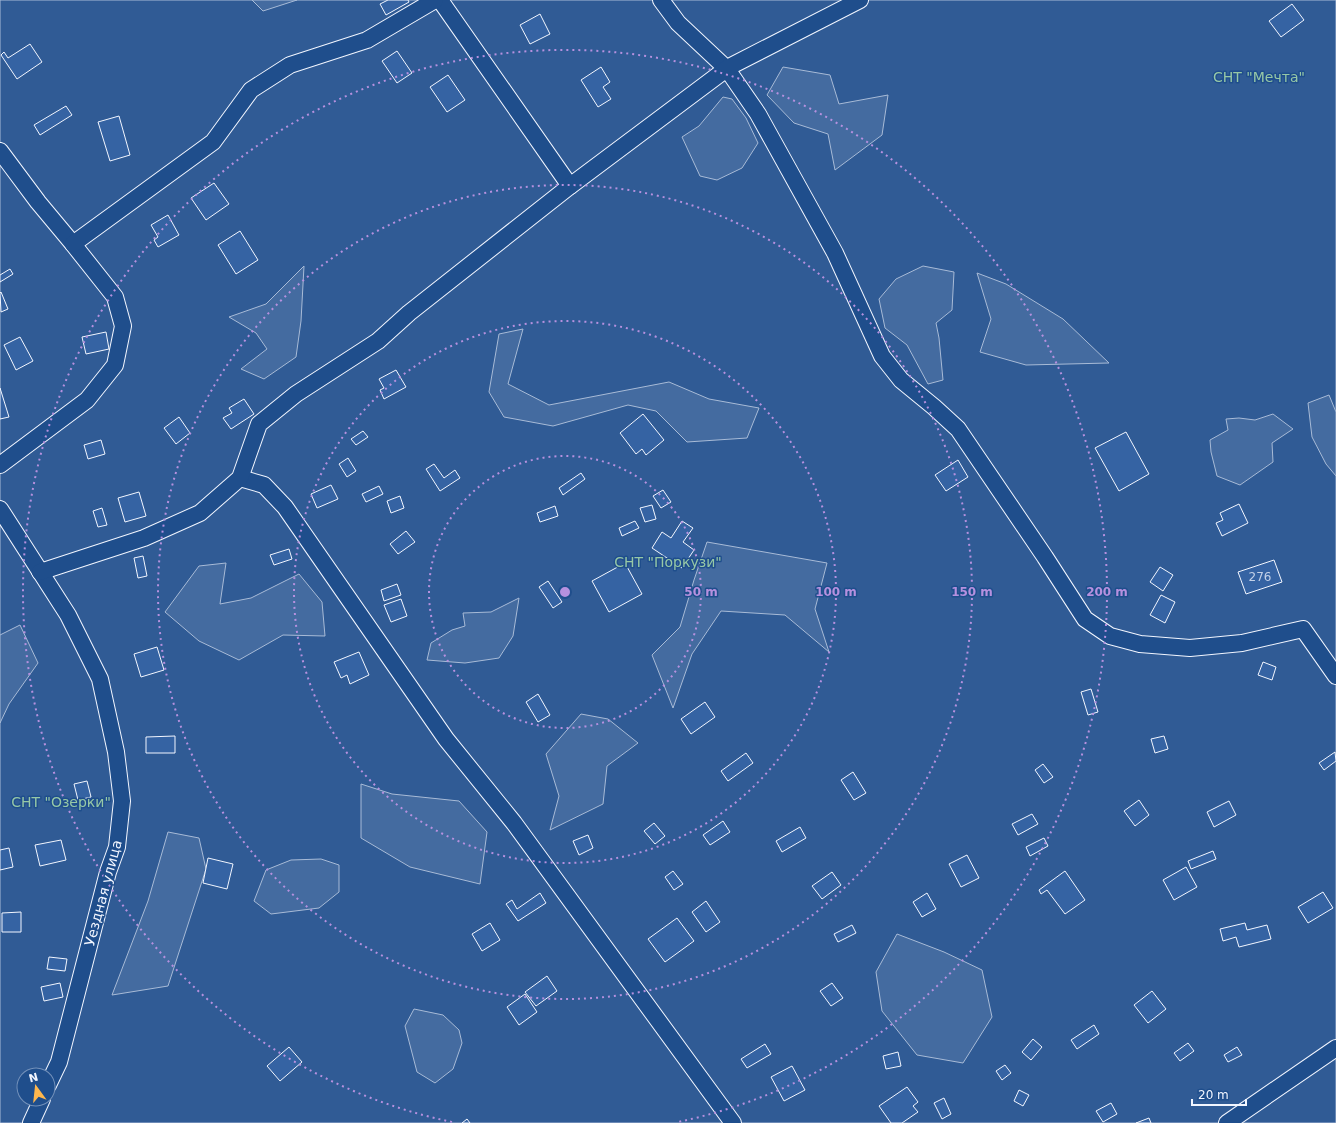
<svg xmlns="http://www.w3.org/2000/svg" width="1336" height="1123" viewBox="0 0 1336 1123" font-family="'DejaVu Sans',sans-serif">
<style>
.built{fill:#305b95;stroke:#a8bbd7;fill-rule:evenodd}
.water{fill:#446ba0;stroke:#a8bbd7}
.building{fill:#3563a3;stroke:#f2f6ff}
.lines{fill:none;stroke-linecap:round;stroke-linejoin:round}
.street-casing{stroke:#f2f6ff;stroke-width:18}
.street{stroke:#1f4e8c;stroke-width:16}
.ring{fill:none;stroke:#b691df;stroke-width:2;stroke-dasharray:2 4}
.labels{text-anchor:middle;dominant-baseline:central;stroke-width:3;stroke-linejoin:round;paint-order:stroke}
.number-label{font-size:12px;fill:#c3d1e8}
.park-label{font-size:14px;fill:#97c8a6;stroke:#1f4e8c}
.street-label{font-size:14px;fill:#f2f6ff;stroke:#1f4e8c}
.centre{fill:#b691df;stroke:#1f4e8c;stroke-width:2}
.ring-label{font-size:12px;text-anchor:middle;font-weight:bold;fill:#b691df;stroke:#1f4e8c;stroke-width:3;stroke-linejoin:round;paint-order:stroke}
</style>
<rect width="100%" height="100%" fill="#1f4e8c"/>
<path class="built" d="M 0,0 L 1336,0 L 1336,1123 L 0,1123 ZM 24,1075 L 48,1075 L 48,1099 L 24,1099 Z"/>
<g class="water">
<path d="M 252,0 L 297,0 L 263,11 Z"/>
<path d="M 783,67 L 830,75 L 839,104 L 888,95 L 882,135 L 835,170 L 828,134 L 794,123 L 767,95 Z"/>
<path d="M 723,97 L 732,99 L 746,118 L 758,143 L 742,168 L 717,180 L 700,176 L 682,137 L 699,126 Z"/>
<path d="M 304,266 L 301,321 L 296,357 L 264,379 L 241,369 L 267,349 L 256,333 L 229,317 L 266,304 Z"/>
<path d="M 923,266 L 954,272 L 952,310 L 936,323 L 939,338 L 943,380 L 928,384 L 907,345 L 885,328 L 879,299 L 896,279 Z"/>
<path d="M 977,273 L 1006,284 L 1063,319 L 1109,363 L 1026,365 L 980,352 L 991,319 Z"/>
<path d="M 523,329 L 508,384 L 549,405 L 669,382 L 709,399 L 759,408 L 747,438 L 687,442 L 656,411 L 628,405 L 553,426 L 504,417 L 489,392 L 499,334 Z"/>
<path d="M 1329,395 L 1336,412 L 1336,476 L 1326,464 L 1312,437 L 1308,403 Z"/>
<path d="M 1273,414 L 1293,429 L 1272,443 L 1273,462 L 1240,485 L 1217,476 L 1211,452 L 1210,440 L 1228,430 L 1226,419 L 1239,418 L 1255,420 Z"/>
<path d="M 707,542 L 827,563 L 815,609 L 829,652 L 785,615 L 721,611 L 692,654 L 673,708 L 652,655 L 680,627 L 694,580 Z"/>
<path d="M 226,563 L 220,604 L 251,598 L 299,574 L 322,602 L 325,636 L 283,635 L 239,660 L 199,641 L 165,612 L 199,566 Z"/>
<path d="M 519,598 L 513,636 L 499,658 L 465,663 L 427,660 L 431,643 L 452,630 L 465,626 L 463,613 L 491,612 Z"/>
<path d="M 20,625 L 38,663 L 9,704 L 0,723 L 0,635 Z"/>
<path d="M 581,714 L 608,719 L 638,743 L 607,766 L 603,804 L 550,830 L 559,796 L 546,754 Z"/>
<path d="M 361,784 L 392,794 L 459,801 L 487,832 L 480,884 L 410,867 L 361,838 Z"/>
<path d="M 168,832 L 199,838 L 206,869 L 168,986 L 112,995 L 148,901 Z"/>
<path d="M 321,859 L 339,865 L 339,892 L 319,908 L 271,914 L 254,901 L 266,870 L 291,860 Z"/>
<path d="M 897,934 L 944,952 L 982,970 L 992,1017 L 963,1063 L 917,1055 L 882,1011 L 876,972 Z"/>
<path d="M 414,1009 L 443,1015 L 459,1030 L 462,1043 L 453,1069 L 435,1083 L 417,1072 L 405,1026 Z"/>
</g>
<g class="building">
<path d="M 388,0 L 408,0 L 409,2 L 386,15 L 380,4 Z"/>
<path d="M 1292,4 L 1304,20 L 1281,37 L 1269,21 Z"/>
<path d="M 540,14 L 550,34 L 530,44 L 520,25 Z"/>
<path d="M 30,44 L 42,62 L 17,79 L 1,55 L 4,52 L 8,58 Z"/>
<path d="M 397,51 L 412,73 L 397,83 L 382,61 Z"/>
<path d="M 601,67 L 610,82 L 603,87 L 611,99 L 598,107 L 581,80 Z"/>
<path d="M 448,75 L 465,100 L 447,112 L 430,87 Z"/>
<path d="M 66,106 L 72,115 L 40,135 L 34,125 Z"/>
<path d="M 119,116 L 130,155 L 110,161 L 98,122 Z"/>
<path d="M 214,183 L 229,204 L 206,220 L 191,198 Z"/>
<path d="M 168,215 L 179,235 L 158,247 L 154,240 L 158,237 L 151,225 Z"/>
<path d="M 240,231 L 258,260 L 236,274 L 218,245 Z"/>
<path d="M 10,269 L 13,274 L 0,282 L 0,275 Z"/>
<path d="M 1,292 L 8,309 L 1,312 L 0,293 Z"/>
<path d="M 106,332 L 109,349 L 86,354 L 82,337 Z"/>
<path d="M 20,337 L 33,361 L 16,370 L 4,345 Z"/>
<path d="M 396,370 L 406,387 L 384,399 L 380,390 L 384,388 L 379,379 Z"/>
<path d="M 0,388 L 9,417 L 0,419 Z"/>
<path d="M 244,399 L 254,414 L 231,429 L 223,418 L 232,413 L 229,408 Z"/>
<path d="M 643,414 L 664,440 L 646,455 L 642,449 L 636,454 L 620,433 Z"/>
<path d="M 179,417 L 190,433 L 176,444 L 164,428 Z"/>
<path d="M 363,431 L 368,437 L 356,445 L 351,439 Z"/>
<path d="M 1126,432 L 1149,474 L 1119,491 L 1095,448 Z"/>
<path d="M 101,440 L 105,454 L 88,459 L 84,445 Z"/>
<path d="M 348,458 L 356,471 L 347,477 L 339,464 Z"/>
<path d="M 958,460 L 968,477 L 946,491 L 935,475 Z"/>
<path d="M 434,464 L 444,478 L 455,470 L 460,478 L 440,491 L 426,469 Z"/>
<path d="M 581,473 L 585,479 L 563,495 L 559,488 Z"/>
<path d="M 331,485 L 338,499 L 317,508 L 311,494 Z"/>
<path d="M 379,486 L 383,494 L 366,502 L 362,494 Z"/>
<path d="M 663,490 L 671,502 L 661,508 L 653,496 Z"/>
<path d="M 139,492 L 146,516 L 125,522 L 118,498 Z"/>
<path d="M 400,496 L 404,508 L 391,513 L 387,501 Z"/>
<path d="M 1239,504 L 1248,523 L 1222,536 L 1216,523 L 1223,520 L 1220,513 Z"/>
<path d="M 652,505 L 656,519 L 645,522 L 640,508 Z"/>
<path d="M 555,506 L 558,516 L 540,522 L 537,513 Z"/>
<path d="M 102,508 L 107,525 L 98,527 L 93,511 Z"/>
<path d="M 635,521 L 639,528 L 622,536 L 619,528 Z"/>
<path d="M 682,521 L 693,528 L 683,542 L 694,550 L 682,568 L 652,548 L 662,532 L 671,538 Z"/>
<path d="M 406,531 L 415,542 L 398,554 L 390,544 Z"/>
<path d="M 289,549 L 292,559 L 274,565 L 270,555 Z"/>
<path d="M 143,556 L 147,576 L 138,578 L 134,558 Z"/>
<path d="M 1274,560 L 1282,582 L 1246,594 L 1238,572 Z"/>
<path d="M 625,563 L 642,594 L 609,612 L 592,581 Z"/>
<path d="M 1160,567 L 1173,575 L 1163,591 L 1150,582 Z"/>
<path d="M 548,581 L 562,602 L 553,608 L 539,587 Z"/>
<path d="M 397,584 L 401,595 L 384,601 L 381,590 Z"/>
<path d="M 1161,595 L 1175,602 L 1165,623 L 1150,615 Z"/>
<path d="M 401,599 L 407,616 L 391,622 L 384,605 Z"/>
<path d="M 157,647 L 164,670 L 141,677 L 134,654 Z"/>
<path d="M 359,652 L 369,675 L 350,684 L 347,675 L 341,678 L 334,662 Z"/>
<path d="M 1263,662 L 1276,667 L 1272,680 L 1258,675 Z"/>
<path d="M 1091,689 L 1098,712 L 1088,715 L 1081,692 Z"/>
<path d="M 538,694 L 550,715 L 538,722 L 526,702 Z"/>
<path d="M 705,702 L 715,717 L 691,734 L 681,719 Z"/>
<path d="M 175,736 L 175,753 L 146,753 L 146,737 Z"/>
<path d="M 1164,736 L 1168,749 L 1155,753 L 1151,739 Z"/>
<path d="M 1335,752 L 1336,761 L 1324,770 L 1319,763 Z"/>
<path d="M 746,753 L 753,763 L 728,781 L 721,771 Z"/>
<path d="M 1043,764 L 1053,777 L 1044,783 L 1035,770 Z"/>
<path d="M 853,772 L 866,793 L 854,800 L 841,780 Z"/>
<path d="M 87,781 L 91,797 L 78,800 L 74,784 Z"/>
<path d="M 1139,800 L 1149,815 L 1135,826 L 1124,811 Z"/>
<path d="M 1229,801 L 1236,815 L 1214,827 L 1207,812 Z"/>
<path d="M 1032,814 L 1038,824 L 1018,835 L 1012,824 Z"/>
<path d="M 723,821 L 730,832 L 710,845 L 703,835 Z"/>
<path d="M 654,823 L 665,836 L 655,844 L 644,831 Z"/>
<path d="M 800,827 L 806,838 L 782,852 L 776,841 Z"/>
<path d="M 588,835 L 593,848 L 579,855 L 573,841 Z"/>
<path d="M 1044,838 L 1048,846 L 1030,856 L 1026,847 Z"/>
<path d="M 61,840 L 66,860 L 40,866 L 35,845 Z"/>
<path d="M 9,848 L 13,867 L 0,870 L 0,850 Z"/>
<path d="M 1213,851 L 1216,859 L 1191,869 L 1188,861 Z"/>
<path d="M 967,855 L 979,878 L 961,887 L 949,864 Z"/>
<path d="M 208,858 L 233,864 L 227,889 L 203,883 Z"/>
<path d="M 1186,867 L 1197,887 L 1174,900 L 1163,880 Z"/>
<path d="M 673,871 L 683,884 L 674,890 L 665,877 Z"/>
<path d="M 1065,871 L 1085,900 L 1065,914 L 1047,890 L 1041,894 L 1039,890 Z"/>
<path d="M 832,872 L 841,885 L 822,899 L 812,886 Z"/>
<path d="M 1323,892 L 1333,908 L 1308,923 L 1298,907 Z"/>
<path d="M 540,893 L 546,903 L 518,921 L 506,904 L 512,900 L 517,909 Z"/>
<path d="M 927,893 L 936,909 L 922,917 L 913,902 Z"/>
<path d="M 706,901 L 720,922 L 706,932 L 692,912 Z"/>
<path d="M 21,912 L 21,932 L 2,932 L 2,913 Z"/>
<path d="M 677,918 L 694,941 L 665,962 L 648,939 Z"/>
<path d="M 490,923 L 500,940 L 482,951 L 472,934 Z"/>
<path d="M 1245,923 L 1247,930 L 1267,925 L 1271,939 L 1239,947 L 1236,937 L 1223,941 L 1220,929 Z"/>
<path d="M 852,925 L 856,933 L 838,942 L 834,934 Z"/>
<path d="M 49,957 L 67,959 L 65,971 L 47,969 Z"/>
<path d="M 547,976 L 557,991 L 536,1006 L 525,992 Z"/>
<path d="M 60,983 L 63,997 L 44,1001 L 41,987 Z"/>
<path d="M 832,983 L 843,998 L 831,1006 L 820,991 Z"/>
<path d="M 1152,991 L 1166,1009 L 1148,1023 L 1134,1005 Z"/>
<path d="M 525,994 L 537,1012 L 519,1025 L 507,1007 Z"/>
<path d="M 1094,1025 L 1099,1034 L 1077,1049 L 1071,1040 Z"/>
<path d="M 1033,1039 L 1042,1047 L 1031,1060 L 1022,1052 Z"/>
<path d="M 1188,1043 L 1194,1051 L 1180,1061 L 1174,1053 Z"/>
<path d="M 765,1044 L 771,1054 L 747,1068 L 741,1059 Z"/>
<path d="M 289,1047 L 302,1062 L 280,1081 L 267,1066 Z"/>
<path d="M 1237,1047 L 1242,1055 L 1228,1062 L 1224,1055 Z"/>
<path d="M 898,1052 L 901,1066 L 886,1069 L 883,1056 Z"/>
<path d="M 1005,1065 L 1011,1073 L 1002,1080 L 996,1071 Z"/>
<path d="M 792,1066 L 805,1090 L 784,1101 L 771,1077 Z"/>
<path d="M 907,1087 L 918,1102 L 913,1106 L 918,1112 L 902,1123 L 891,1123 L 879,1106 Z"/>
<path d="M 1019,1090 L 1029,1095 L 1023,1106 L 1014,1101 Z"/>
<path d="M 944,1098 L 951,1114 L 942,1119 L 934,1103 Z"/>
<path d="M 1111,1103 L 1117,1114 L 1103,1122 L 1096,1111 Z"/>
<path d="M 1149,1118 L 1151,1123 L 1136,1123 Z"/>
<path d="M 467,1119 L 470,1123 L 462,1123 Z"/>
</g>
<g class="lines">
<g class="street-casing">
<g id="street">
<path d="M 440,0 L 570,186"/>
<path d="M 661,0 L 678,23 L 727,69 L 758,114 L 835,253 L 882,356 L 901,380 L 934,407 L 958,429 L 1045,557 L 1085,619 L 1110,636 L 1140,644 L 1190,648 L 1242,643 L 1303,629 L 1336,676"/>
<path d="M 0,151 L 38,202 L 73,244 L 115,297 L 123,326 L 115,365 L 87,400 L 0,465"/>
<path d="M 73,244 L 213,142 L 251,90 L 290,65 L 367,40 L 435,0"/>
<path d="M 240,478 L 264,485 L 285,507 L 446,739 L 514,823 L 733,1123"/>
<path d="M 0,509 L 68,615 L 100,679 L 116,752 L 122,801 L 117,847 L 108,872 L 59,1062 L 48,1085"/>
<path d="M 40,572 L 144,538 L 200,513 L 240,478 L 259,424 L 296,394 L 378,341 L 409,313 L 570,186 L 729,67 L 860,0"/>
<path d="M 31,1123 L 42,1099"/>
<path d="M 1227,1123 L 1336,1048"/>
</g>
</g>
<use href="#street" class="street"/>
</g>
<g class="ring">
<circle cx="565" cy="592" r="136"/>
<circle cx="565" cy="592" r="271"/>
<circle cx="565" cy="592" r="407"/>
<path d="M452 1122A542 542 0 1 1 678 1122"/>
</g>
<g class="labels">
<g class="number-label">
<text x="1260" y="577">276</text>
</g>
<g class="park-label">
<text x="1259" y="77">СНТ "Мечта"</text>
<text x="668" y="562">СНТ "Поркузи"</text>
<text x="61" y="802">СНТ "Озерки"</text>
</g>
<g class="street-label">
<text transform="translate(103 893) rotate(-75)">Уездная улица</text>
</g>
</g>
<circle cx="565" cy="592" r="6" class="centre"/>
<g class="ring-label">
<text x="701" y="596">50 m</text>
<text x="836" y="596">100 m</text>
<text x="972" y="596">150 m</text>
<text x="1107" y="596">200 m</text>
</g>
<g transform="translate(36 1087) rotate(345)"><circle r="19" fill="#1f4e8c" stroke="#7391ba"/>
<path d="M0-3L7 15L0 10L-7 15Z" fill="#ffb74d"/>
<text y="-6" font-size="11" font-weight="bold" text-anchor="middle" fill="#f2f6ff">N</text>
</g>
<path d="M1192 1099v6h54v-6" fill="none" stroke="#f2f6ff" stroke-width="2"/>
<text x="1198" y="1099" font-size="12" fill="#f2f6ff" stroke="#1f4e8c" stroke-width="3" paint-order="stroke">20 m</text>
</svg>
